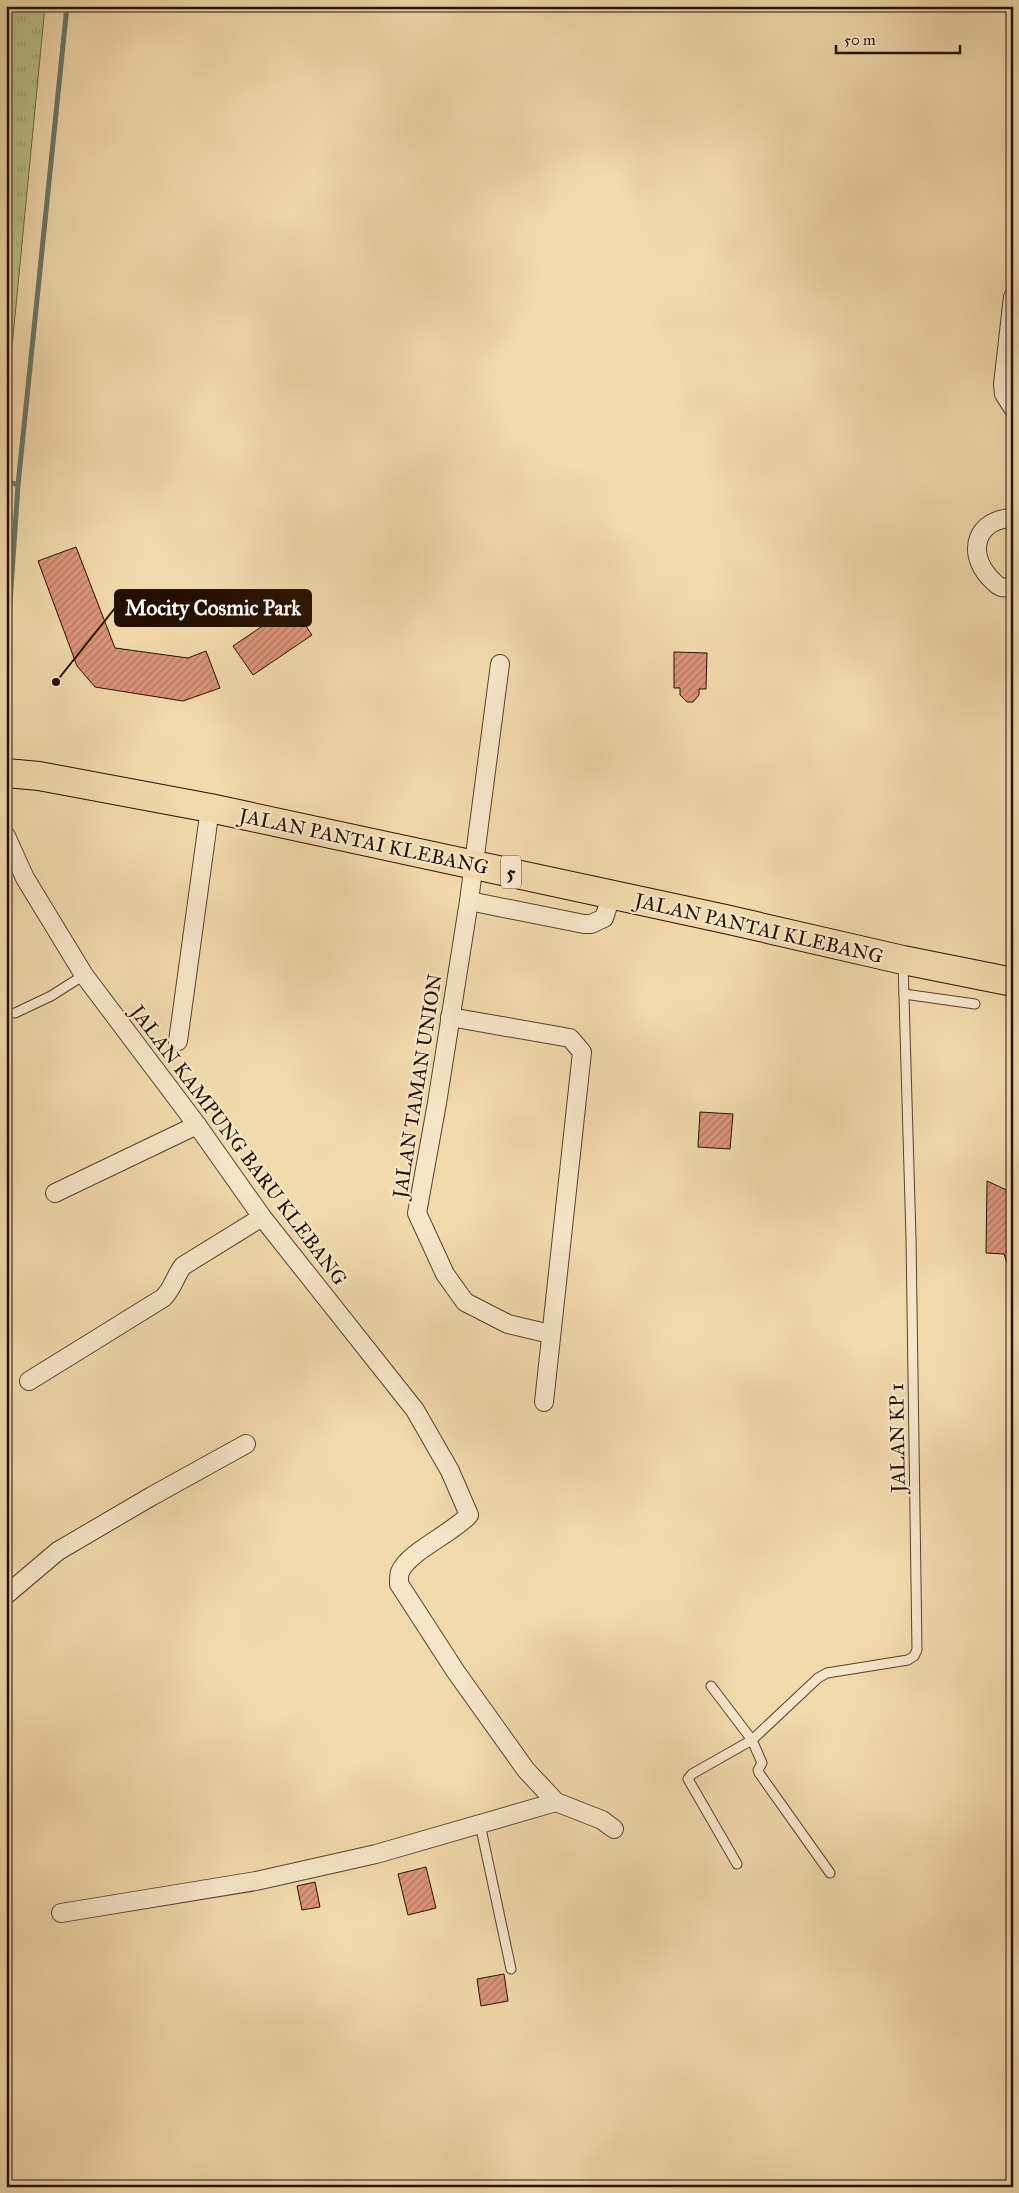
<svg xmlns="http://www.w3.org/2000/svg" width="1019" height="2193" viewBox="0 0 1019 2193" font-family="'IM FELL Great Primer',serif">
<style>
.grass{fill:url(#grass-tufts);stroke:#706844}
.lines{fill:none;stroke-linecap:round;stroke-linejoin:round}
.stream{stroke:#6b7667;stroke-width:5}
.building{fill:url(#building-hatch);stroke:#251000}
.lane-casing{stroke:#58422b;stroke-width:11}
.street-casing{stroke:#58422b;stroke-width:20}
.highway-casing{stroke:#251000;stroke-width:30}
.lane{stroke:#f5e6c8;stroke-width:9}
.street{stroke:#f5e6c8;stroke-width:18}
.highway{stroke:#f0d9ab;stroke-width:28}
.labels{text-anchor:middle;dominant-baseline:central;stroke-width:4.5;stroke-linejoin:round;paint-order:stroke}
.shield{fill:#f5e6c8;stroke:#63503c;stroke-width:1}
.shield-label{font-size:19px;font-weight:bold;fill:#251000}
.street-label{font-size:20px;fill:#251000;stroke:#f5e6c8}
.leader{fill:none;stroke:#251000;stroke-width:2}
.callout-dot{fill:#251000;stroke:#f5e6c8;stroke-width:2}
.callout{fill:#251000;stroke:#251000;stroke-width:2}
.callout-label{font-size:21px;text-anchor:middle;font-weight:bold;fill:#fff}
</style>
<defs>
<pattern id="grass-tufts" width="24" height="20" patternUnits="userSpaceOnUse" patternTransform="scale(1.25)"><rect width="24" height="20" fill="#babf89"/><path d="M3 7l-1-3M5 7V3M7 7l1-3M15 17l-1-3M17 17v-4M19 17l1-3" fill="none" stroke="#a0a374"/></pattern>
<pattern id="building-hatch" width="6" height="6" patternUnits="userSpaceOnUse" patternTransform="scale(1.25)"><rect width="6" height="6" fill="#dc9579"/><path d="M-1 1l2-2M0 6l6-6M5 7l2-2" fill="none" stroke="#b27861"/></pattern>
</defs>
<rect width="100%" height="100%" fill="#f0d9ab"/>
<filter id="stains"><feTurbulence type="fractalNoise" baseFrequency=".004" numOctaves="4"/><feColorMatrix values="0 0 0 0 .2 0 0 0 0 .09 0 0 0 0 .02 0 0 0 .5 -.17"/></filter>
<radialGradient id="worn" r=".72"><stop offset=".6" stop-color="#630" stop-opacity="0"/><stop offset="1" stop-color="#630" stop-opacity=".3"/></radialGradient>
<path class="grass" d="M 6,6 L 45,6 L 6,409 Z"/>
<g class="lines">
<g class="stream">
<path d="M 6,481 L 18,485"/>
<path d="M 6,662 L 18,485 L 67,6"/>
</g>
</g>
<g class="building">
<path d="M 76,547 L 115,648 L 188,658 L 206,651 L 220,688 L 183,701 L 95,687 L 77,666 L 38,561 Z"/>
<path d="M 292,606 L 312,635 L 253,675 L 233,646 Z"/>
<path d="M 674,652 L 707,653 L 706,689 L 699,689 L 699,695 L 693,702 L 687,702 L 680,695 L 680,688 L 674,688 Z"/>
<path d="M 700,1112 L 733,1114 L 730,1149 L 698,1147 Z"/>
<path d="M 987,1181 L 1013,1193 L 1013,1271 L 1010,1271 L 1004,1254 L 986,1253 Z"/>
<path d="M 426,1867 L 436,1908 L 408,1915 L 398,1874 Z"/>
<path d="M 315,1882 L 320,1907 L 302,1910 L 297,1886 Z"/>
<path d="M 504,1974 L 508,2001 L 481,2006 L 477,1979 Z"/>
</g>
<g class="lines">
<g class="lane-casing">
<g id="lane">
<path d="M 904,994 L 975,1004"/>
<path d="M 15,1013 L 51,996 L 84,975"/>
<path d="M 711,1686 L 752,1740 L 818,1678 L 827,1673 L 908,1660 L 914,1656 L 917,1650 L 911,1238 L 903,963"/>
<path d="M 480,1824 L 511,1969"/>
<path d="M 737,1864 L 688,1779 L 692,1774 L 752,1740 L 762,1763 L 758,1770 L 759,1773 L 830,1873"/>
</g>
</g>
<g class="street-casing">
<g id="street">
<path d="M 1013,297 L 1003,384 L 1004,394 L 1013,408"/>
<path d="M 1013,518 C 977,519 966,551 989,577 C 992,580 997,586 1001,587 C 1004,588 1010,587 1013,587"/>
<path d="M 500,664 L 469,901 L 437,1103 L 417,1213 L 445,1274 L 465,1302 L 508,1324 L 550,1334"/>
<path d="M 6,836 L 25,878 L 84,975 L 197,1125 L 262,1217 L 415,1410 L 450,1471 L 469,1515 C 453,1533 408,1552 400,1572 C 399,1575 399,1581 399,1584 L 456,1672 L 526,1770 L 556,1802 L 602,1820 L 614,1829"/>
<path d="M 469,901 L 584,924 L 591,924 L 604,918 L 612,894"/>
<path d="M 450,1017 L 570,1038 L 582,1052 L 544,1402"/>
<path d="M 178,1041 L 210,808"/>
<path d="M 55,1193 L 197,1125"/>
<path d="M 29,1381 L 163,1298 C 173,1289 175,1276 183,1266 L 262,1217"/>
<path d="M 6,1595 L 58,1551 L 152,1496 L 246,1444"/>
<path d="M 61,1913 L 256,1881 L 376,1854 L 556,1802"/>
</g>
</g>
<g class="highway-casing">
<path id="highway" d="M 6,773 L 39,776 L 210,808 L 725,919 L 903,960 L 1013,982"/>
</g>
<use href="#lane" class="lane"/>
<use href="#street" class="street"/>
<use href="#highway" class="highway"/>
</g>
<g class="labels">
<rect class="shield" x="501" y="855.5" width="20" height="33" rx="4"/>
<g class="shield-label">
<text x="511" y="872">5</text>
</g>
<g class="street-label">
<text transform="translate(364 841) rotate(12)">JALAN PANTAI KLEBANG</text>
<text transform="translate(759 928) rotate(13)">JALAN PANTAI KLEBANG</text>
<text transform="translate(417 1086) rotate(-81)">JALAN TAMAN UNION</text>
<text transform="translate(239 1145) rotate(53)">JALAN KAMPUNG BARU KLEBANG</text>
<text transform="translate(897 1438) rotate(-91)">JALAN KP 1</text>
</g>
</g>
<path class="leader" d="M56 682L115 608"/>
<circle class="callout-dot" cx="56" cy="682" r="5"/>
<rect class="callout" x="115" y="590" width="196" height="36" rx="5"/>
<g class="callout-label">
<text x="213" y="615">Mocity Cosmic Park</text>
</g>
<rect width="1019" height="2193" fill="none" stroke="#f0d9ab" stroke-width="25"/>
<rect x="8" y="8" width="1004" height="2178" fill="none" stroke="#251000" stroke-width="2.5"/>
<rect x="12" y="12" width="994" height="2168" fill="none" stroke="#251000"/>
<path d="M836 45v8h124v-8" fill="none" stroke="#251000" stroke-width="2.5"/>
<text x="844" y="45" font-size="15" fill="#251000" stroke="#f5e6c8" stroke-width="4" paint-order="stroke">50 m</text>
<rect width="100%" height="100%" filter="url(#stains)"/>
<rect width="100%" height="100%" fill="url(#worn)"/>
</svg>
